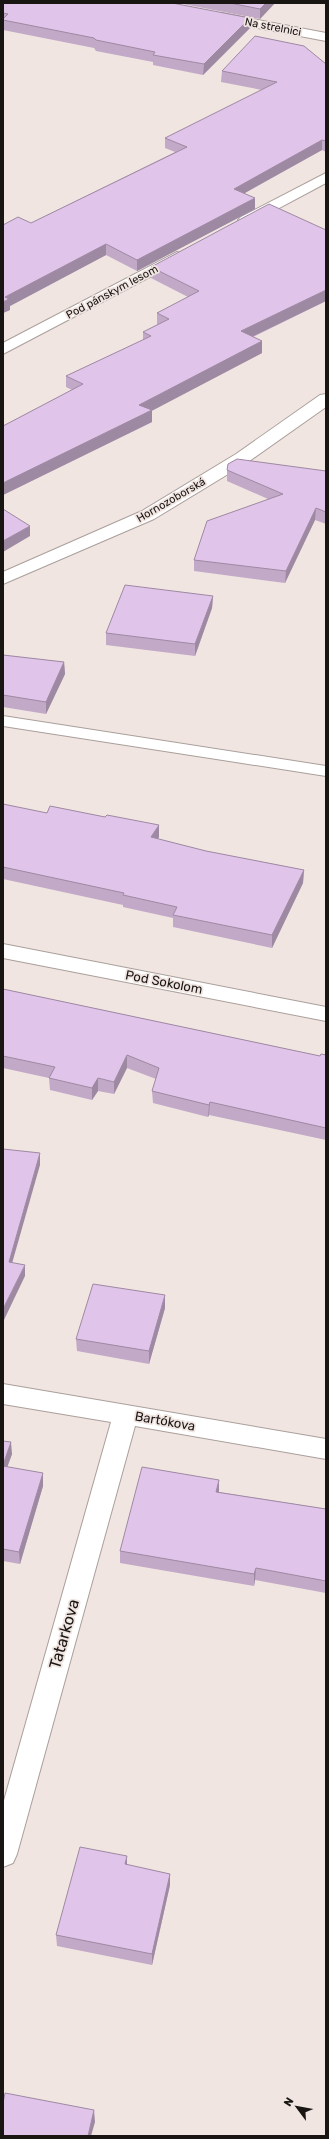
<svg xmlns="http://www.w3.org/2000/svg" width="329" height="2139" viewBox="0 0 329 2139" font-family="Rubik,sans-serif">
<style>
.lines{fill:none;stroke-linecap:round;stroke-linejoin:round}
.service-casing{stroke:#aa9f9b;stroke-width:2}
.minor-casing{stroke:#aa9f9b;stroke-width:2}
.service{fill:#fff;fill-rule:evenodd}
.minor{fill:#fff;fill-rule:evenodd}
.wall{fill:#c2a9c8}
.shaded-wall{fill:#9e89a3}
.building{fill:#e1c4e9;stroke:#9e89a3}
.labels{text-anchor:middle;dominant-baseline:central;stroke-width:3.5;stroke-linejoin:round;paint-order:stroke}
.far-street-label{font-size:11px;fill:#191513;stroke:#f0e5e0}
.street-label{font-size:13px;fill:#191513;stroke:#f0e5e0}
.near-street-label{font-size:16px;fill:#191513;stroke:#f0e5e0}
</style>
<rect width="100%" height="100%" fill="#f0e5e0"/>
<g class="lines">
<g class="service-casing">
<path id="service" d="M 3,716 L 326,766 L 326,776 L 3,726 Z"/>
</g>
<g class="minor-casing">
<g id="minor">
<path d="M 221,13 L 326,33 L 326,41 L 216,20 L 214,17 Z"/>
<path d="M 326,173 L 326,183 L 251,223 L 241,223 L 238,220 L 241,217 Z"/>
<path d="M 177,252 L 182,254 L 185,257 L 182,260 L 3,354 L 3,343 Z"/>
<path d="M 326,394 L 326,407 L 248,462 L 154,519 L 3,584 L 3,572 L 142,511 L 236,454 L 320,395 Z"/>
<path d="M 3,944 L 326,1007 L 326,1021 L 3,958 Z"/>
<path d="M 3,1384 L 326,1439 L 326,1459 L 135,1426 L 17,1854 L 13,1863 L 3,1867 L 3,1804 L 111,1422 L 3,1404 Z"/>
</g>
</g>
<use href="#service" class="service"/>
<use href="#minor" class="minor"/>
</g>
<g class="wall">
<path d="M 3,3 L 250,28 L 203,75 L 153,65 L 153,62 L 96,51 L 94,48 L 3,30 Z"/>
<path d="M 178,3 L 275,3 L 260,19 Z"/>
<path d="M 326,64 L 326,152 L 322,150 L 245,193 L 255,209 L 137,271 L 106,255 L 10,306 L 10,310 L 3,313 L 31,223 L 175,152 L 165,148 L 165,138 L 262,90 L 221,82 L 222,71 Z"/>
<path d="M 151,267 L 326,301 L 253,337 L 262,341 L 262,353 L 152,410 L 152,422 L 3,495 L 3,426 L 72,390 L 66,387 L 66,376 L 143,340 L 143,332 L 158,324 L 157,324 L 157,313 L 188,297 L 151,278 Z"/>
<path d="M 227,470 L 326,471 L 326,524 L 315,520 L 285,583 L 194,571 L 194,560 L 268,499 L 227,481 Z"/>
<path d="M 213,596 L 212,608 L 195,656 L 106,645 L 106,633 Z"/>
<path d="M 3,655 L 64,662 L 65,674 L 46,714 L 3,707 Z"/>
<path d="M 3,804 L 159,837 L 158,839 L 206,851 L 304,870 L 303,883 L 272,948 L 173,927 L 173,918 L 123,907 L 123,905 L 3,879 Z"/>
<path d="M 3,989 L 320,1056 L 326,1055 L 326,1140 L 209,1115 L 208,1117 L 153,1103 L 152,1091 L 156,1079 L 127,1068 L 114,1094 L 98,1091 L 92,1100 L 50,1090 L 49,1078 L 3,1068 Z"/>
<path d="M 165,1308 L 149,1364 L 77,1351 L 76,1339 Z"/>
<path d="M 3,1441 L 12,1454 L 7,1467 L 43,1486 L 20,1564 L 3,1561 Z"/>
<path d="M 219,1492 L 326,1509 L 326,1593 L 255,1580 L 254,1586 L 120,1563 L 120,1551 Z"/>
<path d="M 127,1865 L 170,1874 L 170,1885 L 152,1965 L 57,1946 L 56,1935 Z"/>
</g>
<g class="shaded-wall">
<path d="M 266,3 L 275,3 L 260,19 L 260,9 Z"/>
<path d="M 250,18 L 250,28 L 203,75 L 204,64 Z"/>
<path d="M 322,140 L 322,150 L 234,199 L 234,189 Z"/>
<path d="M 255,198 L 255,209 L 137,271 L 137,260 Z"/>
<path d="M 106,244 L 106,255 L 10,306 L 10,310 L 3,313 L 3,302 L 5,297 Z"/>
<path d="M 326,290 L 326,301 L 241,342 L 241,331 Z"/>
<path d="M 262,341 L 262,353 L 144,415 L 152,410 L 152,422 L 3,495 L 3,483 L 139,405 Z"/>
<path d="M 316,508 L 315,520 L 285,583 L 286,571 Z"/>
<path d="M 30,526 L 30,536 L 3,552 L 3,541 Z"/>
<path d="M 213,596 L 212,608 L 195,656 L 195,644 Z"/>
<path d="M 64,662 L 65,674 L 46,714 L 46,702 Z"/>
<path d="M 159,825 L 159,837 L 151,849 L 151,837 Z"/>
<path d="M 304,870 L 303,883 L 272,948 L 272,935 Z"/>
<path d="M 127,1055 L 127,1068 L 114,1094 L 114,1082 Z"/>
<path d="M 98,1078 L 98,1091 L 92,1100 L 92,1088 Z"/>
<path d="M 210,1102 L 209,1115 L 208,1117 L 209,1105 Z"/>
<path d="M 40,1153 L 40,1165 L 9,1274 L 9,1262 Z"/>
<path d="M 25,1265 L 25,1276 L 3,1322 L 3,1309 Z"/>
<path d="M 165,1295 L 165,1308 L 149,1364 L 149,1351 Z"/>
<path d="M 11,1442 L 12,1454 L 3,1479 L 3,1465 Z"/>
<path d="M 43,1473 L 43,1486 L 20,1564 L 19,1552 Z"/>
<path d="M 219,1480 L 219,1492 L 216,1492 Z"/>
<path d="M 256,1568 L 255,1580 L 254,1586 L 254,1574 Z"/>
<path d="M 127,1856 L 127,1867 L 125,1864 Z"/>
<path d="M 170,1874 L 170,1885 L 152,1965 L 152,1954 Z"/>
<path d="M 94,2110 L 95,2122 L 91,2136 L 88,2136 Z"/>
</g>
<g class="building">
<path d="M 3,3 L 172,3 L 250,18 L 204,64 L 153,55 L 155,52 L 96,40 L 94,38 L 3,20 L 3,19 L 8,14 L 3,13 Z"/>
<path d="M 230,3 L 266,3 L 260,9 Z"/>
<path d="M 255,36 L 304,46 L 326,64 L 326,141 L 322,140 L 234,189 L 255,198 L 137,260 L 106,244 L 5,297 L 9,299 L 3,302 L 3,225 L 18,217 L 31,223 L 187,147 L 165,138 L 277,82 L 222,71 Z"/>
<path d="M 269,204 L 326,230 L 326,290 L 241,331 L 262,341 L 139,405 L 152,410 L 3,483 L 3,426 L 83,384 L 66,376 L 151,336 L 143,332 L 169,319 L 157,313 L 199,291 L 151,267 Z"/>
<path d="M 237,459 L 326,471 L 326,512 L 316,508 L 286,571 L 194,560 L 207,521 L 283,494 L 227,470 L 228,464 Z"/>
<path d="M 3,509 L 30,526 L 3,541 Z"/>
<path d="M 125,585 L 213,596 L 195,644 L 106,633 Z"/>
<path d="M 3,655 L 64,662 L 46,702 L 3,695 Z"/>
<path d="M 3,804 L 47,813 L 50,806 L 105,817 L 107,815 L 159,825 L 151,837 L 206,851 L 304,870 L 272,935 L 173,915 L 177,907 L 123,895 L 124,893 L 3,867 Z"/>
<path d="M 3,989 L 320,1056 L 321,1054 L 326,1055 L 326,1128 L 210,1102 L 209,1105 L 152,1091 L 159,1068 L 127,1055 L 114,1082 L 98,1078 L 92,1088 L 49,1078 L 55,1067 L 3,1056 Z"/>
<path d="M 3,1149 L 40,1153 L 9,1262 L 25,1265 L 3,1309 Z"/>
<path d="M 93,1284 L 165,1295 L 149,1351 L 76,1339 Z"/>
<path d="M 3,1441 L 11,1442 L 3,1465 Z"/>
<path d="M 3,1466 L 43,1473 L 19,1552 L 3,1549 Z"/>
<path d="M 142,1467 L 219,1480 L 216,1492 L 326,1509 L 326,1581 L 256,1568 L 254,1574 L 120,1551 Z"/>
<path d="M 80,1847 L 127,1856 L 125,1864 L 170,1874 L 152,1954 L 56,1935 Z"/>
<path d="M 5,2093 L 94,2110 L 88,2136 L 3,2136 L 3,2103 Z"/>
</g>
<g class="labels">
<g class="far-street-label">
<text transform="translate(273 27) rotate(11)">Na strelnici</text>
<text transform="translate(112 292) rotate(-28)">Pod pánskym lesom</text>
<text transform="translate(171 500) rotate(-30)">Hornozoborská</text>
</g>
<g class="street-label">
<text transform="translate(164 982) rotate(11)">Pod Sokolom</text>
<text transform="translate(165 1421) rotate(10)">Bartókova</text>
</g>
<g class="near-street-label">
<text transform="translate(64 1634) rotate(-74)">Tatarkova</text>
</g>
</g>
<rect width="329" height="2139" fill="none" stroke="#191513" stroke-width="8"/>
<g transform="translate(297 2107) rotate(302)" stroke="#f0e5e0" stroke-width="3" paint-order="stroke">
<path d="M0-3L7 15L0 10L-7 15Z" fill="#191513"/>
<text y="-6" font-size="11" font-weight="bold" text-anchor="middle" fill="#191513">N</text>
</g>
</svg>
